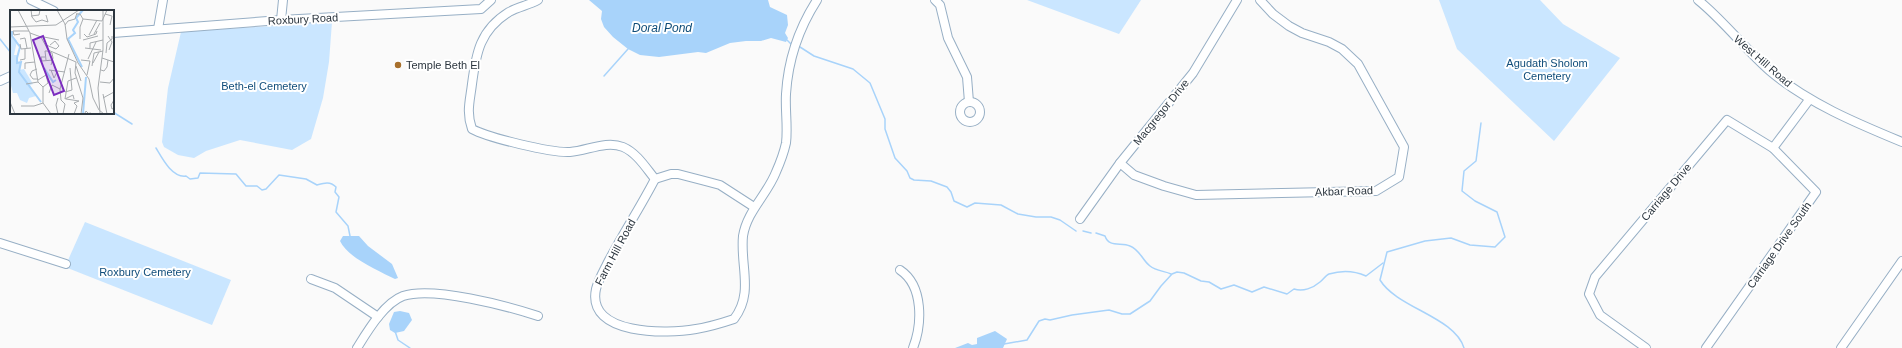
<svg xmlns="http://www.w3.org/2000/svg" width="1902" height="348" viewBox="0 0 1902 348" font-family="Arial,sans-serif">
<style>
.green{fill:#cae6ff}
.water{fill:#a8d3fa}
.lines{fill:none;stroke-linecap:round;stroke-linejoin:round}
.stream{stroke:#a8d3fa;stroke-width:1.5}
.minor-casing{stroke:#97afc5;stroke-width:10}
.minor{stroke:#fff;stroke-width:8}
.poi-dot{fill:#a8702d;stroke:#fff;stroke-width:1.5}
.labels{text-anchor:middle;dominant-baseline:central;stroke-width:4;stroke-linejoin:round;paint-order:stroke}
.street-label{font-size:11px;fill:#2c363f;stroke:#fff}
.park-label{font-size:11px;fill:#104d7a;stroke:#fff}
.poi-label{font-size:11px;fill:#2c363f;stroke:#fff;text-anchor:start}
.water-label{font-size:12px;font-style:italic;fill:#0e4c78;stroke:#fff}
.inset-river{fill:none;stroke:#a8d3fa;stroke-width:2}
.inset-road{fill:none;stroke:#a8acaf;stroke-width:1}
.view{fill:#7b2cbf;fill-opacity:0.15;stroke:#7b2cbf;stroke-width:2}
.inset-edge{fill:none;stroke:#2c363f;stroke-width:2}
</style>
<rect width="100%" height="100%" fill="#fafafa"/>
<g class="green">
<path d="M 1027,0 L 1141,0 L 1119,34 Z"/>
<path d="M 1439,0 L 1540,0 L 1563,24 L 1620,58 L 1554,141 L 1457,49 Z"/>
<path d="M 332,22 L 329,62 L 323,98 L 311,139 L 292,150 L 240,140 L 206,151 L 194,158 L 178,155 L 164,147 L 162,142 L 168,88 L 181,32 Z"/>
<path d="M 85,222 L 231,280 L 212,325 L 65,267 Z"/>
</g>
<g class="water">
<path d="M 589,0 L 768,0 L 770,7 L 787,15 L 788,25 L 785,33 L 788,38 L 786,42 L 771,38 L 761,41 L 746,41 L 730,43 L 706,53 L 698,52 L 659,57 L 640,55 L 628,49 L 613,37 L 604,27 L 601,19 L 602,11 Z"/>
<path d="M 343,236 L 359,236 L 368,246 L 392,264 L 398,278 L 395,279 C 379,271 348,258 340,241 Z"/>
<path d="M 400,311 L 409,313 L 412,320 L 404,331 L 395,333 L 390,330 L 389,324 L 394,312 Z"/>
<path d="M 995,331 L 1007,339 L 1003,348 L 955,348 L 968,343 L 972,345 L 977,344 L 977,338 Z"/>
</g>
<g class="lines">
<g class="stream">
<path d="M 0,39 L 11,53"/>
<path d="M 787,40 L 791,44"/>
<path d="M 800,47 L 814,56 L 853,69 L 870,83 L 885,119 L 885,129 L 895,158 L 907,171 L 910,178 L 914,180 L 931,181 L 947,187 L 951,192 L 954,201 L 967,207 L 975,203 L 1001,205 L 1018,214 L 1036,217 L 1051,217 L 1060,220 L 1076,231"/>
<path d="M 604,76 L 628,49"/>
<path d="M 113,112 L 132,124"/>
<path d="M 156,148 C 162,158 172,178 186,176 L 190,179 L 198,178 L 200,173 L 236,174 L 246,186 L 257,186 L 262,190 L 266,189 L 279,175 L 306,179 L 317,185 C 324,183 330,181 336,187 L 335,192 L 339,197 L 336,212 L 348,226 L 350,236"/>
<path d="M 1083,231 L 1091,233"/>
<path d="M 1096,233 L 1105,236 C 1109,248 1121,242 1130,246 C 1140,250 1143,261 1150,266 C 1156,271 1165,271 1171,274"/>
<path d="M 395,331 L 398,340 L 410,348"/>
<path d="M 1004,344 L 1027,340 L 1039,321 L 1045,319 L 1050,320 L 1072,315 L 1109,310 L 1122,314 L 1130,314 L 1150,301 L 1161,286 L 1172,274 L 1177,272 L 1184,273 L 1201,281 L 1209,282 L 1221,289 L 1234,285 L 1252,292 L 1264,287 L 1287,294 L 1294,289 C 1303,292 1313,288 1320,282 C 1323,280 1326,275 1329,274 C 1342,270 1355,271 1366,276 L 1383,263"/>
<path d="M 1464,348 C 1455,317 1397,308 1380,280 L 1387,252 L 1425,241 L 1451,238 L 1470,245 L 1495,247 L 1505,237 L 1497,212 L 1475,201 L 1462,191 L 1464,171 L 1476,161 L 1481,123"/>
</g>
<g class="minor-casing">
<g id="minor">
<path d="M 31,0 L 54,11"/>
<path d="M 538,0 C 529,5 518,7 509,12 C 480,30 476,53 472,84 C 470,101 466,112 472,129 C 489,138 551,153 570,152 C 587,151 606,140 623,147 C 637,153 646,168 655,179"/>
<path d="M 935,0 L 940,5 L 948,38 L 967,77 L 969,102"/>
<path d="M 1698,0 C 1724,21 1745,49 1770,71 C 1808,103 1856,123 1902,142"/>
<path d="M 281,20 L 283,0"/>
<path d="M 158,29 L 163,0"/>
<path d="M 113,33 L 281,20 L 481,9 L 491,0"/>
<path d="M 0,81 L 11,76"/>
<circle cx="970" cy="112" r="10"/>
<path d="M 1773,148 L 1809,100"/>
<path d="M 1120,163 L 1134,175 L 1164,186 L 1196,195 L 1376,191 L 1399,177 L 1404,147 L 1358,64 L 1342,49 L 1329,42 L 1302,33 L 1289,26 L 1273,14 L 1260,0"/>
<path d="M 655,179 C 640,208 622,235 607,264 C 603,272 598,281 596,289 C 586,336 668,334 696,329 C 709,327 722,323 734,319 C 754,293 740,266 743,236 C 747,211 767,195 776,172 C 780,163 784,152 786,143 C 788,127 785,110 786,94 C 788,61 799,28 817,0"/>
<path d="M 655,179 L 671,174 L 678,174 L 705,181 L 720,185 L 754,207"/>
<path d="M 1080,219 L 1120,163 L 1193,73 L 1237,0"/>
<path d="M 0,243 L 66,264"/>
<path d="M 900,270 C 924,286 922,325 913,348"/>
<path d="M 311,279 L 335,288 L 378,317"/>
<path d="M 357,348 C 367,332 384,303 403,296 C 433,286 507,306 538,316"/>
<path d="M 1646,348 L 1600,315 L 1589,294 L 1595,277 L 1727,120 L 1773,148 L 1816,192 L 1706,348"/>
<path d="M 1841,348 L 1902,261"/>
</g>
</g>
<use href="#minor" class="minor"/>
</g>
<circle class="poi-dot" cx="398" cy="65" r="4"/>
<g class="labels">
<g class="street-label">
<text transform="translate(303 19) rotate(-3)">Roxbury Road</text>
<text transform="translate(1763 61) rotate(41)">West Hill Road</text>
<text transform="translate(1161 112) rotate(-51)">Macgregor Drive</text>
<text transform="translate(1344 191) rotate(-2)">Akbar Road</text>
<text transform="translate(1666 192) rotate(-50)">Carriage Drive</text>
<text transform="translate(1779 245) rotate(-55)">Carriage Drive South</text>
<text transform="translate(615 252) rotate(-62)">Farm Hill Road</text>
</g>
<g class="park-label">
<text x="1547" y="63">Agudath Sholom<tspan x="1547" dy="13">Cemetery</tspan></text>
<text x="264" y="86">Beth-el Cemetery</text>
<text x="145" y="272">Roxbury Cemetery</text>
</g>
<g class="poi-label">
<text x="406" y="65">Temple Beth El</text>
</g>
<g class="water-label">
<text x="662" y="28">Doral Pond</text>
</g>
</g>
<g transform="translate(10 10)">
<rect width="104" height="104" fill="#fafafa"/>
<path d="M 0,23 L 7,31 L 4,45 L 7,45 L 6,53 L 11,52 L 9,60 L 14,59 L 23,74 L 20,75 L 26,86 L 19,88 L 17,93 L 10,90 L 7,83 L 3,83 L 0,72 Z" fill="#cae6ff"/>
<path class="inset-river" d="M 2,21 L 2,26 L 10,37 L 7,48 L 7,53 L 11,52 L 9,62 L 31,92M 72,57 L 58,29 L 65,23 L 63,20 L 68,12 L 66,8 L 73,0M 34,58 L 43,72 L 46,70M 73,104 L 76,67"/>
<path class="inset-road" d="M 8,0 L 20,23 L 28,72 L 33,77 L 33,93 L 41,104M 21,0 L 22,7 L 26,12M 47,0 L 55,14 L 57,29 L 68,53 L 79,69 L 83,88 L 89,100 L 94,104M 67,4 L 70,4 L 73,9 L 92,11 L 97,0M 95,4 L 102,6 L 100,15M 21,6 L 29,5 L 30,0M 26,12 L 32,10 L 38,12 L 36,5M 55,15 L 58,11 L 65,9 L 67,3M 0,17 L 46,15 L 69,0M 20,23 L 31,27 L 38,40 L 66,52M 10,24 L 4,25 L 3,21 L 19,21M 74,24 L 77,27 L 86,24 L 87,21M 84,24 L 90,13M 79,25 L 87,10M 98,26 L 102,32 L 99,40M 34,27 L 49,30M 10,29 L 15,28 L 17,38M 70,29 L 70,17 L 73,9M 73,30 L 88,26M 10,34 L 11,39 L 21,38M 36,35 L 46,39 L 49,36 L 45,31 L 40,35M 75,38 L 91,40M 80,38 L 80,33 L 93,30M 96,43 L 97,33 L 102,29 L 102,26M 35,47 L 31,47 L 32,51 L 43,50M 92,48 L 104,52M 78,49 L 86,32M 10,50 L 15,49 L 15,39M 36,50 L 35,41 L 37,41 L 42,43 L 43,48 L 41,55M 71,50 L 80,51 L 77,65M 66,52 L 65,63 L 73,88 L 71,104M 83,53 L 89,42M 66,56 L 71,71M 82,56 L 84,43 L 93,41M 15,59 L 15,53 L 25,52M 27,59 L 22,61 L 20,65 L 23,69 L 28,69M 39,60 L 55,62M 41,60 L 44,68 L 47,62M 91,60 L 94,61 L 97,57 L 98,50M 28,70 L 36,65 L 38,73 L 33,77M 90,72 L 100,73 L 104,68M 16,74 L 28,72M 55,82 L 62,80 L 60,58M 39,83 L 42,75 L 50,79M 93,84 L 97,104M 93,88 L 104,82M 55,89 L 58,71 L 66,68M 55,89 L 63,85 L 64,89M 56,89 L 69,91M 104,90 L 101,95 L 102,99 L 104,98M 0,92 L 5,104M 11,96 L 24,96 L 33,93M 78,103 L 76,101 L 75,103 L 75,104 L 81,103M 90,103 L 88,78 L 93,40 L 93,0M 48,104 L 46,95 L 48,88M 53,104 L 55,94 L 51,90 L 50,79 L 59,44M 64,104 L 67,96 L 64,93 L 69,91"/>
<path class="view" d="M 33,26 L 54,81 L 44,85 L 23,30 Z"/>
<rect width="104" height="104" class="inset-edge"/>
</g>
</svg>
